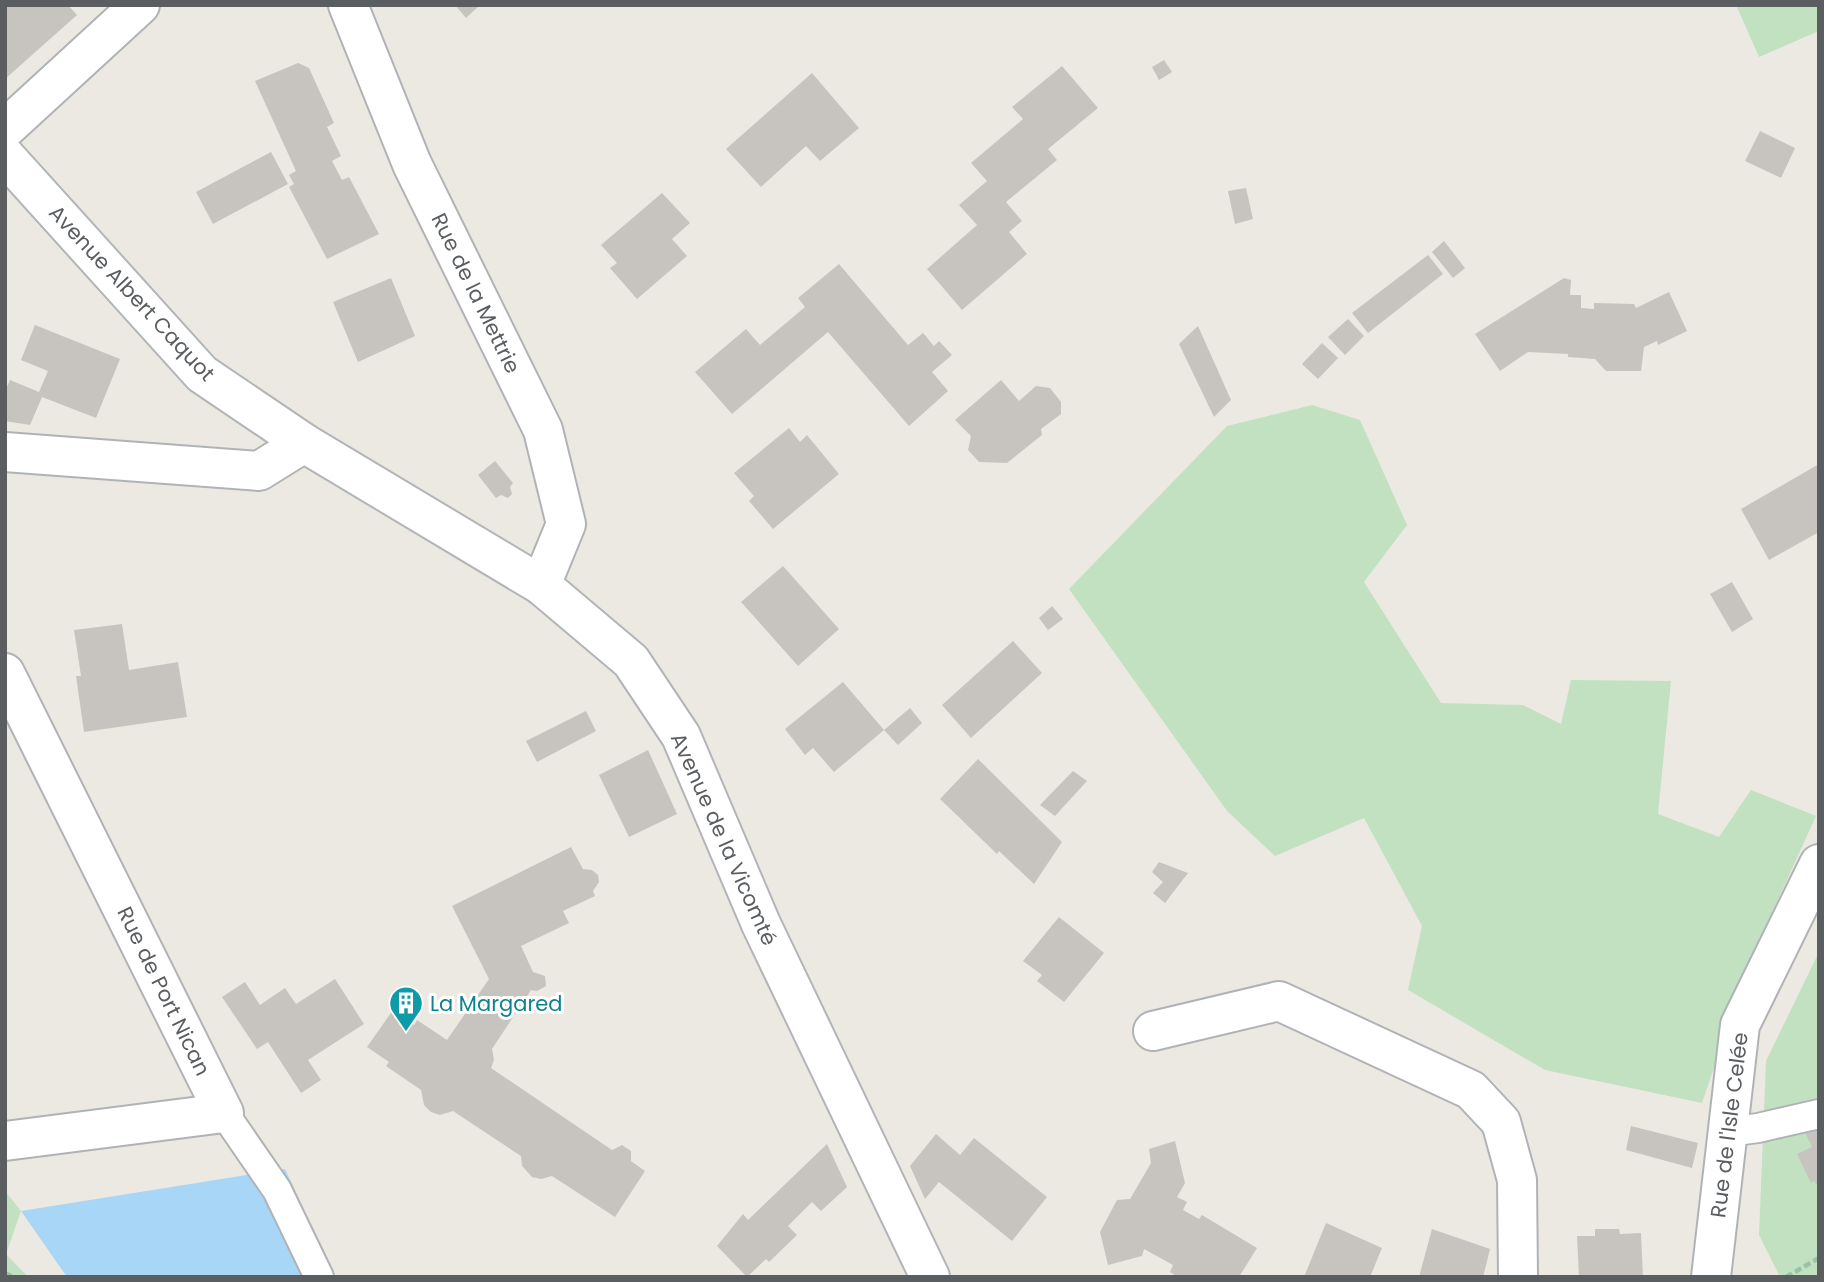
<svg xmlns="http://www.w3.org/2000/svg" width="1824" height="1282" viewBox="0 0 1824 1282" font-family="Poppins,sans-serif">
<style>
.green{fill:#c2e1c1}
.water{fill:#a8d6f6}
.building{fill:#c7c4bf}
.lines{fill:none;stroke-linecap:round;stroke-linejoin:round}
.service-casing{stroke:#b0b3b6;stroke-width:32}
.minor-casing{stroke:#b0b3b6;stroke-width:42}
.secondary-casing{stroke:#b2b5b8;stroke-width:42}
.path{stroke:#9bc2a5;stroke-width:4.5;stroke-dasharray:7 3.5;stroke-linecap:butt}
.service{stroke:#fff;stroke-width:28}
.minor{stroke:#fff;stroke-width:38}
.secondary{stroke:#fff;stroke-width:38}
.labels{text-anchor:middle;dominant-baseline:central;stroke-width:6;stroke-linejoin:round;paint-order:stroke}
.street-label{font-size:21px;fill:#5b5e61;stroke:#fff}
.culture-label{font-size:21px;fill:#0d838f;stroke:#fff;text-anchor:start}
</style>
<rect width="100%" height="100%" fill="#ece9e2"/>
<g class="green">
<path d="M 1736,5 L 1819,5 L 1819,31 L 1759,57 Z"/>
<path d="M 1312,405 L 1360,420 L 1407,525 L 1364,582 L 1441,703 L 1523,705 L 1561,724 L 1571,680 L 1671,681 L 1658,814 L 1719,837 L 1751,790 L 1816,816 L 1750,961 L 1702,1103 L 1545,1070 L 1408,990 L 1422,926 L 1364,818 L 1275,856 L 1227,811 L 1069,589 L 1227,426 Z"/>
<path d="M 1819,952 L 1819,1277 L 1780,1277 L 1759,1235 L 1766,1061 Z"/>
<path d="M 5,1191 L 21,1211 L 6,1254 L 28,1277 L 5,1277 Z"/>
</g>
<path class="water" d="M 285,1169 L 335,1277 L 67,1277 L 21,1211 Z"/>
<g class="building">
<path d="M 5,5 L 68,5 L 77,15 L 5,79 Z"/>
<path d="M 455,5 L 480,5 L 466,18 Z"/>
<path d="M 1164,60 L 1172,72 L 1159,80 L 1152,67 Z"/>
<path d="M 298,63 L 309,68 L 334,123 L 327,127 L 341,156 L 332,161 L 342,180 L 349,177 L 379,234 L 327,259 L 289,187 L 294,184 L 289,175 L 296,171 L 255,81 Z"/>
<path d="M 1062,66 L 1098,108 L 1048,149 L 1057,160 L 1006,202 L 1022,221 L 1009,232 L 1027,254 L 962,310 L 927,269 L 977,225 L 959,205 L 987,181 L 971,163 L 1023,119 L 1012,107 Z"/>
<path d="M 812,73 L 859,128 L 820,161 L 806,146 L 761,187 L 726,149 Z"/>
<path d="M 1760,131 L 1795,148 L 1781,178 L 1745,161 Z"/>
<path d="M 271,152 L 288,184 L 213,224 L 196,192 Z"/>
<path d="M 1246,188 L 1253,219 L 1235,224 L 1228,191 Z"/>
<path d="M 662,193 L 690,223 L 672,239 L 687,256 L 637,299 L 610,268 L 617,263 L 601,245 Z"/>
<path d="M 1444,241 L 1465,268 L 1453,278 L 1432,252 Z"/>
<path d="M 1428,255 L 1443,274 L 1368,333 L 1352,313 Z"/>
<path d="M 839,264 L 908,345 L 923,333 L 934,346 L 939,341 L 952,355 L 932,372 L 948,391 L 909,426 L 828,332 L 732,414 L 695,372 L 746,329 L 760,345 L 805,307 L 798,298 Z"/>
<path d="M 391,278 L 415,336 L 358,362 L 333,302 Z"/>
<path d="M 1564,278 L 1571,280 L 1570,295 L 1581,295 L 1581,308 L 1594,309 L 1594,303 L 1634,304 L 1636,308 L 1669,292 L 1687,331 L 1658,345 L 1657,341 L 1644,347 L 1641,371 L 1606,371 L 1595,359 L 1568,357 L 1568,354 L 1528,352 L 1500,371 L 1475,334 Z"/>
<path d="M 1348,319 L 1364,336 L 1345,355 L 1328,337 Z"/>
<path d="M 35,325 L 120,359 L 96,418 L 42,397 L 30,425 L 5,421 L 5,391 L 10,380 L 39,392 L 48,371 L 21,360 Z"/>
<path d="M 1198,326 L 1231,400 L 1214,417 L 1179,344 Z"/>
<path d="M 1322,343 L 1338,358 L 1318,379 L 1302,364 Z"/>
<path d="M 1001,380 L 1019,401 L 1036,386 L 1050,388 L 1061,402 L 1061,414 L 1041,429 L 1042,435 L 1007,463 L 979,462 L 968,450 L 971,436 L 955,420 Z"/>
<path d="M 789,428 L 800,442 L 807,435 L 839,474 L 773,529 L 749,501 L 754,496 L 734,473 Z"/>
<path d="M 495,461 L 513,483 L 510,487 L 512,494 L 508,498 L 501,495 L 496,498 L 478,475 Z"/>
<path d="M 1819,464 L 1819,532 L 1769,560 L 1741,509 Z"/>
<path d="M 783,566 L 839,629 L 798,666 L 741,602 Z"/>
<path d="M 1732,582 L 1753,619 L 1732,632 L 1710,594 Z"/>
<path d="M 1052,606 L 1063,619 L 1048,630 L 1039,618 Z"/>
<path d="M 122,624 L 129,670 L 178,662 L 187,717 L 84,732 L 76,676 L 81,676 L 74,630 Z"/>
<path d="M 1013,641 L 1042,673 L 971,738 L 942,705 Z"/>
<path d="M 843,682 L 884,730 L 834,772 L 813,748 L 805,755 L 785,729 Z"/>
<path d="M 910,708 L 922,723 L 898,745 L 884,730 Z"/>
<path d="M 586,711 L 596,731 L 537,762 L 526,741 Z"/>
<path d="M 648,750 L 677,814 L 629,837 L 599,775 Z"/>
<path d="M 978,759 L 1062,842 L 1034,884 L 999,851 L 997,854 L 940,799 Z"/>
<path d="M 1073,771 L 1087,781 L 1055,816 L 1040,805 Z"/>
<path d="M 571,847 L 583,869 L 592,870 L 598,875 L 599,882 L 593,891 L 595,896 L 563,911 L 569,923 L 521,946 L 533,972 L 545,976 L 546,986 L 537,991 L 531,990 L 492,1049 L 494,1060 L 491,1068 L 612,1150 L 622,1145 L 631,1151 L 631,1161 L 645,1171 L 615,1217 L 552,1176 L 541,1179 L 532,1177 L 522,1166 L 521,1156 L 453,1111 L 440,1115 L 431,1112 L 424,1105 L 421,1090 L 386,1066 L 389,1062 L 367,1047 L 393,1010 L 414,1025 L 417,1020 L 447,1040 L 489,979 L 452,906 Z"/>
<path d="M 1159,862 L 1188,873 L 1165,903 L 1153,893 L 1163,882 L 1152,872 Z"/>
<path d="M 1059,917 L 1104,953 L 1064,1002 L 1037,981 L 1042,975 L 1023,961 Z"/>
<path d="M 335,979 L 364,1024 L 308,1060 L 321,1080 L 301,1093 L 268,1042 L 257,1049 L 222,997 L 245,982 L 260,1005 L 285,988 L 296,1004 Z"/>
<path d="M 1819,1123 L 1819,1188 L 1814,1181 L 1811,1183 L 1797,1154 L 1812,1147 L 1804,1130 Z"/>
<path d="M 1631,1126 L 1698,1143 L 1692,1168 L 1626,1150 Z"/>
<path d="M 936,1134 L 960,1155 L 974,1138 L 1047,1197 L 1012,1241 L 939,1182 L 925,1199 L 910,1166 Z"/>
<path d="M 1175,1141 L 1185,1183 L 1177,1197 L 1187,1202 L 1183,1210 L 1199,1219 L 1202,1215 L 1257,1248 L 1239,1277 L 1178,1277 L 1170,1272 L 1173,1265 L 1144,1249 L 1142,1256 L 1108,1265 L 1100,1232 L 1117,1200 L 1130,1199 L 1151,1163 L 1149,1149 Z"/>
<path d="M 827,1144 L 847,1187 L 821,1211 L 812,1202 L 788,1226 L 797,1235 L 769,1262 L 766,1259 L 747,1277 L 717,1246 L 743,1214 L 748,1220 Z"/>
<path d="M 1326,1223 L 1382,1248 L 1370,1277 L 1304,1277 Z"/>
<path d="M 1432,1229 L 1490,1249 L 1483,1277 L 1419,1277 Z"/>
<path d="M 1595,1229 L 1619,1229 L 1620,1234 L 1641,1233 L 1643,1277 L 1579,1277 L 1577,1236 L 1595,1236 Z"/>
</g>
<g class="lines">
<g class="service-casing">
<g id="service">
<path d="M 224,1113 L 277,1190 L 319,1277"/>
<path d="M 1728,1132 L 1758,1128 L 1819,1114"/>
</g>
</g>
<g class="minor-casing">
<g id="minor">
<path d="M 348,5 L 412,164 L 543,430 L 566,524 L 541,585"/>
<path d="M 5,129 L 140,5"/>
<path d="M 5,452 L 259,471 L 304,443"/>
<path d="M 5,673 L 224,1113 L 5,1141"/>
<path d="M 1153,1031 L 1279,1001 L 1471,1090 L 1501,1122 L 1517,1180 L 1518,1277"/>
<path d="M 1711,1277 L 1740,1025 L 1819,864"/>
</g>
</g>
<g class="secondary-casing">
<path id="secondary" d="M 5,156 L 202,374 L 304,443 L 541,585 L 631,661 L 681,736 L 761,924 L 930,1277"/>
</g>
<g class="path">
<path d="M 5,1273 L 13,1277"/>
<path d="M 1786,1277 L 1819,1258"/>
</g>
<use href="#service" class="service"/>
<use href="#minor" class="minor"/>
<use href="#secondary" class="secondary"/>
</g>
<defs>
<g id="building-pin" transform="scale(1.75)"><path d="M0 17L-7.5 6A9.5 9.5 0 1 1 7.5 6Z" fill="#0f9aa8" stroke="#fff"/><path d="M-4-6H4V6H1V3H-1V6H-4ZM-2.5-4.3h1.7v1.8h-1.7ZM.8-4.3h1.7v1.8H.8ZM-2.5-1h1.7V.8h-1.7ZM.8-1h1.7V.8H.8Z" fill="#fff"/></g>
</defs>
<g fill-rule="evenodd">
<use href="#building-pin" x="406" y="1003"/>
</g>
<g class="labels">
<g class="street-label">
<text transform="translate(132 293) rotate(47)">Avenue Albert Caquot</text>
<text transform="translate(476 293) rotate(64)">Rue de la Mettrie</text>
<text transform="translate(724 839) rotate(66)">Avenue de la Vicomté</text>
<text transform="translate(164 991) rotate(64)">Rue de Port Nican</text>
<text transform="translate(1729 1125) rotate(-83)">Rue de l'Isle Celée</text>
</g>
<g class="culture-label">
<text x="430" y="1003">La Margared</text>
</g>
</g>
<rect width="1824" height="1282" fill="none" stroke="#5b5e61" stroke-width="14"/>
</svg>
